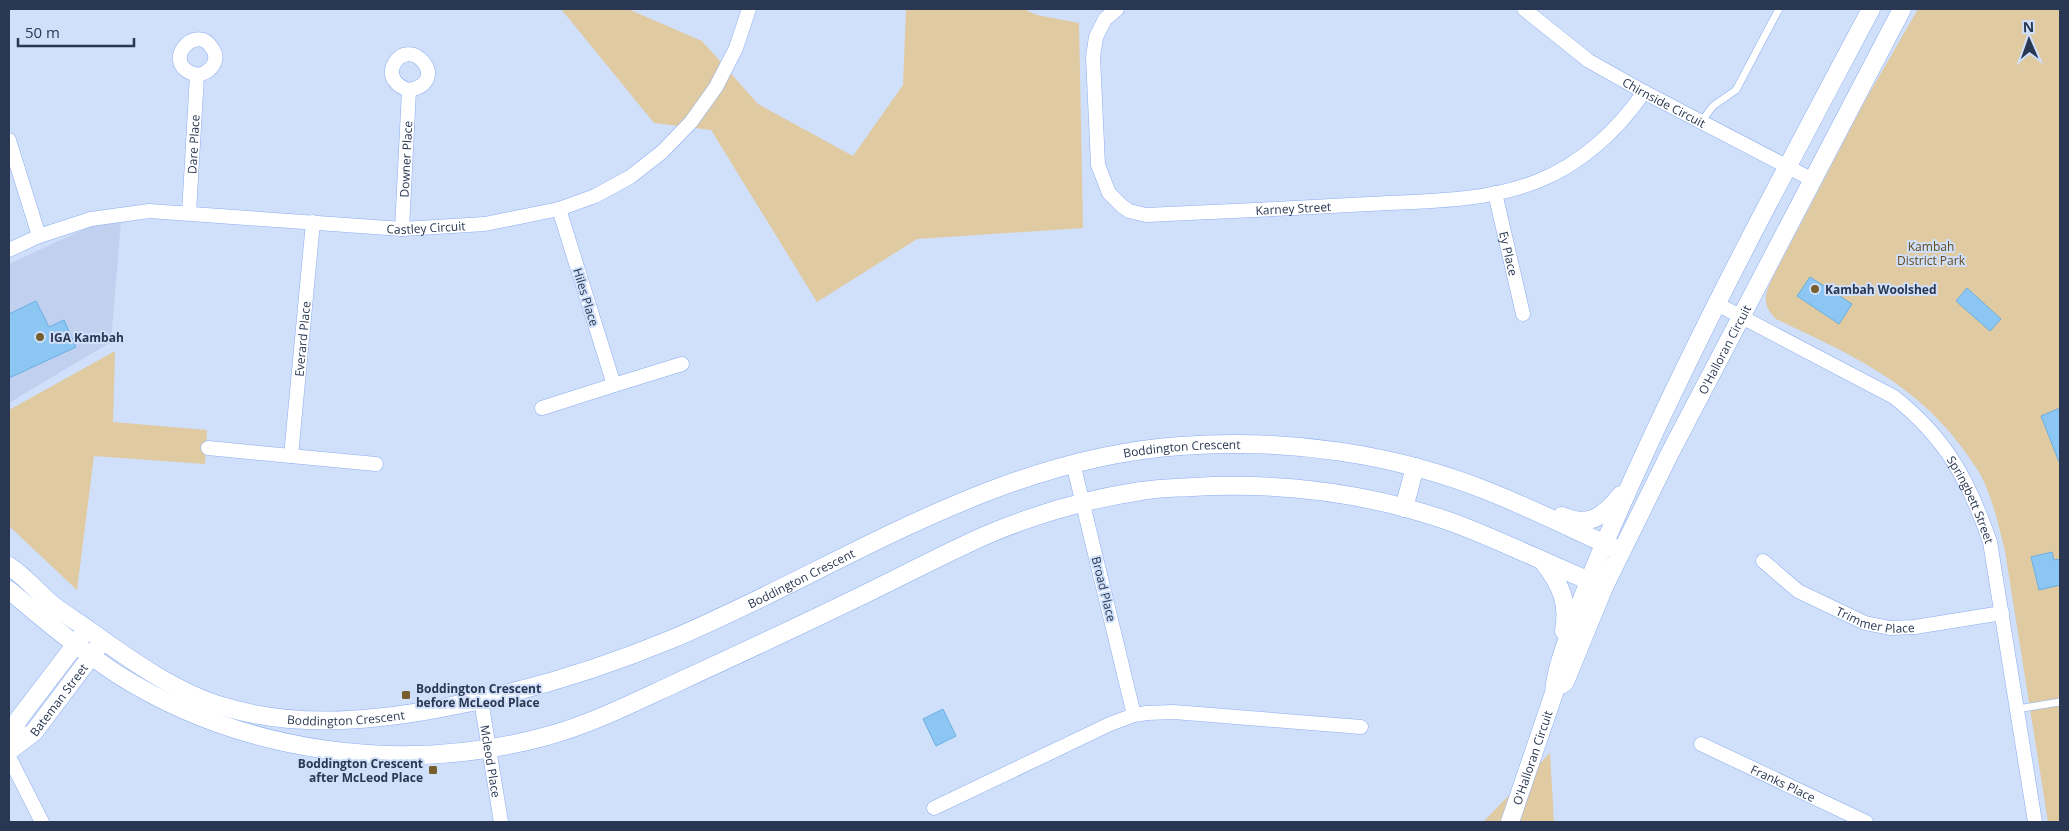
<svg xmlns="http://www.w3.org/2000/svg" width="2069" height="831" viewBox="0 0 2069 831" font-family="'Open Sans',sans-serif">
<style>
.built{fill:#c0d0ee}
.green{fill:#e0caa2}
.building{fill:#8cc6f3;stroke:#6bafe2}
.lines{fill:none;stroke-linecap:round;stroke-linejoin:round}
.service-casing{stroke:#8caef0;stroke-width:8}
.minor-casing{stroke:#8caef0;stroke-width:15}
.tertiary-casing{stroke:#8caef0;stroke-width:19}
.service{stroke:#fff;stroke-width:7}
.minor{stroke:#fff;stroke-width:14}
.tertiary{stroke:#fff;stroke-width:18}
.poi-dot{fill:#765e2f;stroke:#d0dffa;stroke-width:2}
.labels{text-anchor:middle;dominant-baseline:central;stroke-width:4;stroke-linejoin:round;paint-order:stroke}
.street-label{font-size:12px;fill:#293752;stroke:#d0dffa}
.park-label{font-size:12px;fill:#624b1c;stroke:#d0dffa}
.poi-label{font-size:12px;font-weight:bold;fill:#293752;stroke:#d0dffa;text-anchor:start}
</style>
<rect width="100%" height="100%" fill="#d0dffa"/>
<path class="built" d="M 121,220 L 111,342 L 9,403 L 9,264 L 91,226 Z"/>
<g class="green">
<path d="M 561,9 L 628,9 L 702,41 L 758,104 L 853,156 L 903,85 L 906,9 L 1023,9 L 1037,15 L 1079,23 L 1083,228 L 917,239 L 817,302 L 711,130 L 654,123 Z"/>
<path d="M 1918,9 L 2060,9 L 2060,822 L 2048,822 L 2005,551 C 1998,524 1992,493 1977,469 C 1926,388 1859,358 1776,319 C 1762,305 1764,296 1772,279 L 1866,99 Z"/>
<path d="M 115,351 L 113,422 L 207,430 L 205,464 L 94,456 L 77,590 L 9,526 L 9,410 Z"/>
<path d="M 1550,753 L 1554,822 L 1483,822 Z"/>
</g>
<g class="building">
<path d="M 1810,277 L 1852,304 L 1839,324 L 1797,296 Z"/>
<path d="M 1967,288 L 2001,319 L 1990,331 L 1956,301 Z"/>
<path d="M 36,301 L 49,327 L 64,320 L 76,347 L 9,378 L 9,314 Z"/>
<path d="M 2060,408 L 2060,462 L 2059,462 L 2041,416 Z"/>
<path d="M 2052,552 L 2054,560 L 2060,559 L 2060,585 L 2039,590 L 2031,557 Z"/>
<path d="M 943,709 L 956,736 L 936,746 L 923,719 Z"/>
</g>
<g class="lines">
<g class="service-casing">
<g id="service">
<path d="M 1701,122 L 1713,106 L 1736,90 L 1779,9"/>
<path d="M 2017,709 L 2060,702"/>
</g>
</g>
<g class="minor-casing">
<g id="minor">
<path id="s1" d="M 1117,9 L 1105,19 L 1096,37 L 1093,57 L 1098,165 L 1109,193 L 1122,206 L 1129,211 L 1146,215 C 1220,212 1295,208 1369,204 C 1425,201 1485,202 1538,181 C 1581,164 1618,130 1644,92"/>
<path id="s2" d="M 1524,9 L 1589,61 L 1644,92 L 1813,180"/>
<path d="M 9,140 L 39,236"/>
<path id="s3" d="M 1495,193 L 1523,314"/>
<path id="s4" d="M 189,213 L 197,75 C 158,65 195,21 212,48 C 221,61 210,73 197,75"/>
<path id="s5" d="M 402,229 L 409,90 C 398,87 387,77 394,64 C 411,34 452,82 409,90"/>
<path id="s6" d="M 9,250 L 39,236 L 91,219 L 149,211 L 402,229 L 485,224 L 559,209 L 595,196 L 630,177 L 662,152 L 691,122 L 716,87 L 736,48 L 749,9"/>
<path id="s7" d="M 1717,304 L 1894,397 C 1946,438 1969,481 1990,542 L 2035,822"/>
<path d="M 614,385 L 682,364"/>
<path d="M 542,408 L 614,385 L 559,209"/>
<path id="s8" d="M 208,448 L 291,456 L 313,222"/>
<path d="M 291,456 L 376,464"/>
<path id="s9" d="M 1763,561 L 1798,591 L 1865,623 L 1890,628 L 1915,627 L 2002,613"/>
<path id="s10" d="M 481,700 L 501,822"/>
<path d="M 1134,715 L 1147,713 L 1174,712 L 1361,727"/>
<path id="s11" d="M 1701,744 L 1866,822"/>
<path d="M 9,757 L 42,822"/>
<path d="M 934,808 L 1110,724 L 1134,715 L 1073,463"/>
</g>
</g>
<g class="tertiary-casing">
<g id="tertiary">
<path d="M 1404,508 L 1415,467"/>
<path d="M 1562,516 C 1589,528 1604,516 1621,495"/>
<path d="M 1544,563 C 1561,585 1569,603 1564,631"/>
<path id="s12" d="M 9,566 C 26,577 38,593 54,606 C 66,615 78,622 90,631 C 129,659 178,694 225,707 C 292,727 363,722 431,710 C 514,695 595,671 672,639 C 840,568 993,459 1180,446 C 1286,438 1396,453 1495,494 C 1537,511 1579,532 1621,551"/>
<path d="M 9,590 C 44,620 79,649 117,674 C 243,754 405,775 547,736 C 591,724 633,703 674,684 C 737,655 799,626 861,596 C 902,576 942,555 984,536 C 1033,515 1088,499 1141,491 C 1158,488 1175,488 1192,487 C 1281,482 1370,493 1454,523 C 1505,542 1554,567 1604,587"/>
<path id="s13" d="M 1561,685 L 1565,682 L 1604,587 L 1670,453 L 1902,9"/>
<path d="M 9,747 L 18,720 L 82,636"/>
<path id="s14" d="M 9,751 L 34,732 L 98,647"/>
<path id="s15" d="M 1510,822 L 1554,693 C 1556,668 1565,647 1573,624 C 1587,584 1603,546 1620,508 C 1695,337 1784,173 1871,9"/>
</g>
</g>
<use href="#service" class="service"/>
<use href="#minor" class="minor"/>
<use href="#tertiary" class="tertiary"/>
</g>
<g class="poi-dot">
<circle cx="1815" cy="289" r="5"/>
<circle cx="40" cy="337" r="5"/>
<rect x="401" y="690" width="10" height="10" rx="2.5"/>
<rect x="428" y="765" width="10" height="10" rx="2.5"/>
</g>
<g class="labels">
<g class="street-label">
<text stroke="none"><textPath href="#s2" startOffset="169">Chirnside Circuit</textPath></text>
<text stroke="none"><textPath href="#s4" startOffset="69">Dare Place</textPath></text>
<text stroke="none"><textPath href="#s5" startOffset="70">Downer Place</textPath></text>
<text stroke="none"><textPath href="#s1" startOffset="386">Karney Street</textPath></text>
<text stroke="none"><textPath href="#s6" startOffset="424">Castley Circuit</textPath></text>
<text stroke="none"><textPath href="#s3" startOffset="62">Ey Place</textPath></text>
<text transform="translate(586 297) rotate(73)">Hiles Place</text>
<text stroke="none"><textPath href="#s8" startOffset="201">Everard Place</textPath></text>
<text stroke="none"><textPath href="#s13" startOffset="374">O'Halloran Circuit</textPath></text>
<text stroke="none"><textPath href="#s12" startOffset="1268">Boddington Crescent</textPath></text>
<text stroke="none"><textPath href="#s7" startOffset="330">Springbett Street</textPath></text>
<text stroke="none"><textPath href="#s12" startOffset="862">Boddington Crescent</textPath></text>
<text transform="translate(1104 589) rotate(76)">Broad Place</text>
<text stroke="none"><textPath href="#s9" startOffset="130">Trimmer Place</textPath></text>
<text stroke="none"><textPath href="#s14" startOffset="72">Bateman Street</textPath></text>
<text stroke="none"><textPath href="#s12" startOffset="382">Boddington Crescent</textPath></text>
<text stroke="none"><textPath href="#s15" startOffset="68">O'Halloran Circuit</textPath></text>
<text stroke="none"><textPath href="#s10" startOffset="62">Mcleod Place</textPath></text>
<text stroke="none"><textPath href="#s11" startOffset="91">Franks Place</textPath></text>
</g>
<g class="park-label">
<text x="1931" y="246">Kambah<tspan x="1931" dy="14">District Park</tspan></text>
</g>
<g class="poi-label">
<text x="1825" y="289">Kambah Woolshed</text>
<text x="50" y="337">IGA Kambah</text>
<text x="416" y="688">Boddington Crescent<tspan x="416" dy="14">before McLeod Place</tspan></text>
<text x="423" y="763" text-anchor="end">Boddington Crescent<tspan x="423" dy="14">after McLeod Place</tspan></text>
</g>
</g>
<rect width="2069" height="831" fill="none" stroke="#293752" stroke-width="20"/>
<g transform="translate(2029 40) rotate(358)" stroke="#d0dffa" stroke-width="4" paint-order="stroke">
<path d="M0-4L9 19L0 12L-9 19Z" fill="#293752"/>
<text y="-8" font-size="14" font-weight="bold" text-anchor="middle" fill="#293752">N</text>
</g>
<path d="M18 38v8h116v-8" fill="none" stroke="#293752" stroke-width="2.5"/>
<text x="25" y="38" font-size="15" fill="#293752" stroke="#d0dffa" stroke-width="4" paint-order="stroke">50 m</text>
</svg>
